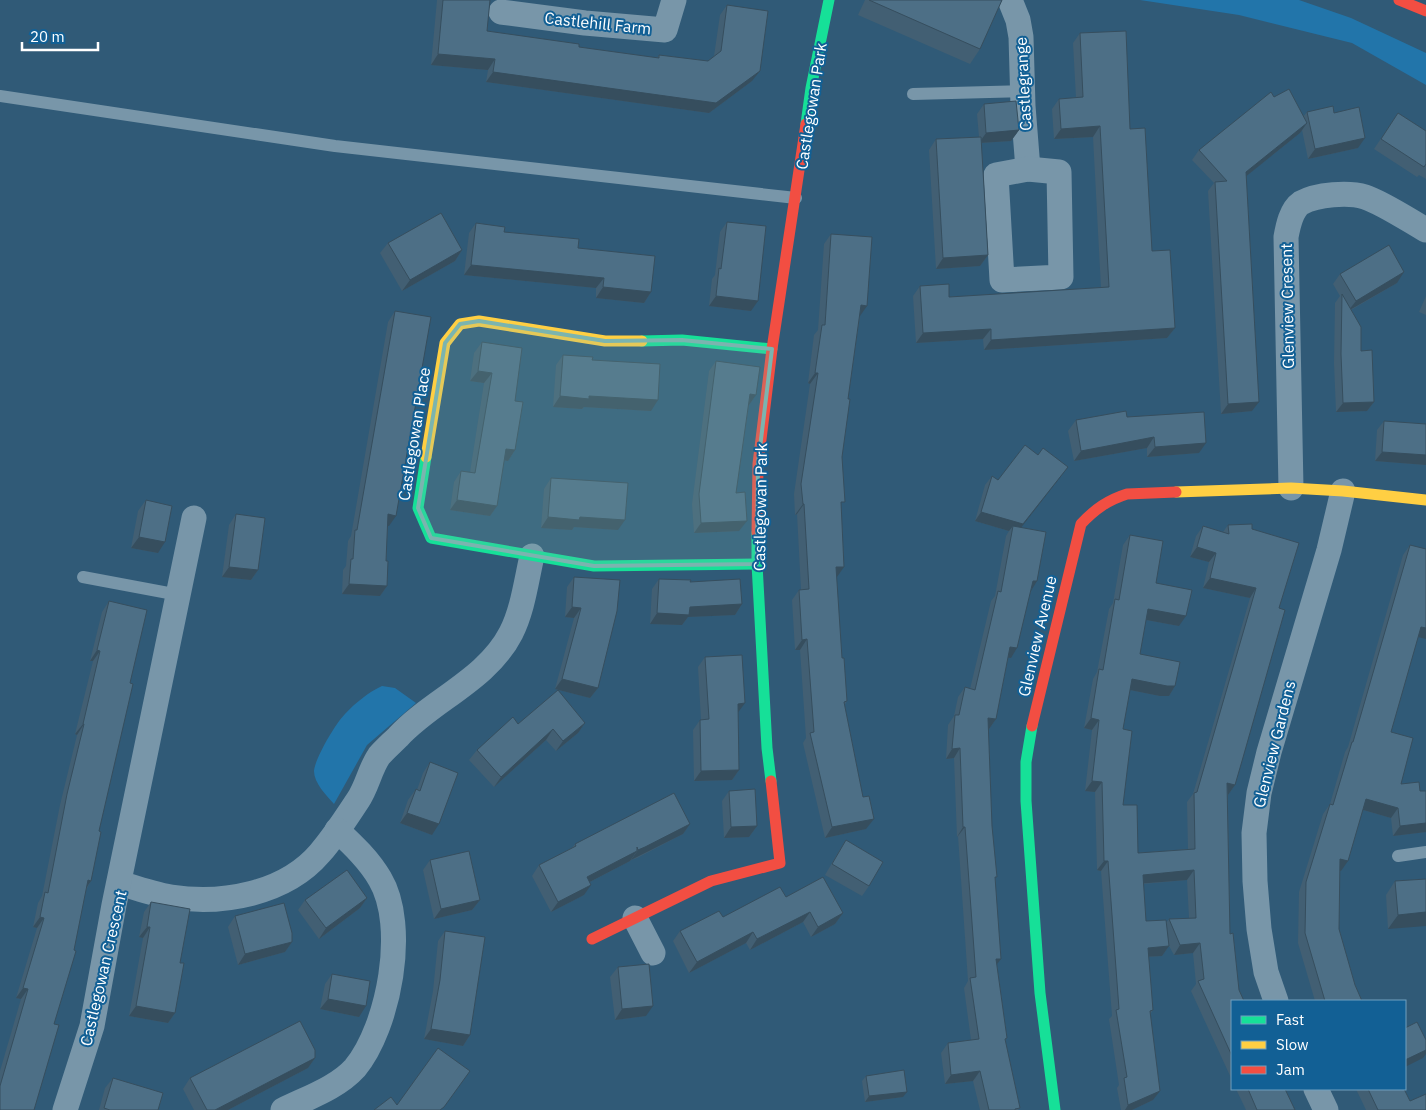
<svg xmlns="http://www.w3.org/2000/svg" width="1426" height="1110" viewBox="0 0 1426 1110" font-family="'IBM Plex Sans',sans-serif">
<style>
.green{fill:#2275aa}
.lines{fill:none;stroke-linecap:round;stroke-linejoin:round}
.lane{stroke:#7896a9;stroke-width:12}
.street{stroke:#7896a9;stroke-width:25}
.fast{stroke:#16e098;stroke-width:11}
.slow{stroke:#ffcf43;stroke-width:11}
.jam{stroke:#f24e42;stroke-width:11}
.wall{fill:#425f73;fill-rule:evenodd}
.shaded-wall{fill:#364e5e}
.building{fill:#4d6f86;stroke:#364e5e}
.marked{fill:#7bb4af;fill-opacity:0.2;stroke:#7bb4af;stroke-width:4;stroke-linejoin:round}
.labels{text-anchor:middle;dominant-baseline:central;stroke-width:4;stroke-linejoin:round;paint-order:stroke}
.street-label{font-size:16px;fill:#fff;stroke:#126095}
</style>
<rect width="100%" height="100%" fill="#305a77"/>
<g class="green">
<path d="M 1140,0 L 1299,0 L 1351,18 L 1426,53 L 1426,85 L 1352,43 L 1239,15 Z"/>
<path d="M 382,686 L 395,688 L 416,703 L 367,745 L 334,804 C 326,795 314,783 314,771 C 315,758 336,723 345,714 C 355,703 369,692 382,686 Z"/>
</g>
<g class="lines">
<g class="lane">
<path d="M 913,94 L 1023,91"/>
<path d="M 0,96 L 335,146 L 796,198"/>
<path d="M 83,577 L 179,595"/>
<path d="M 1398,856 L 1426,852"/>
</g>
<g class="street">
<path d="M 1010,0 L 1018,20 L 1021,37 L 1023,106 L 1028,169"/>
<path d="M 501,12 L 585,23 L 665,30 L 674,0"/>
<path d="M 1028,169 L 1059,172 L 1061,277 L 1002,280 L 996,175 Z"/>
<path d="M 1291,488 L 1286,237 C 1288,226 1291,210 1301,203 C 1317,194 1349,192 1365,197 C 1383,203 1410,221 1426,230"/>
<path d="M 120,883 C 136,888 153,894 171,897 C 222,905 285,894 320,853 C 334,837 346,818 358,800 C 367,787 370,769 379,756 C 385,749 392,743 398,737 C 432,700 487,680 511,633 C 523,609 526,582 532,556"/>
<path d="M 635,918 L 653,953"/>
<path d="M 1276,1001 L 1266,972 L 1259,929 L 1255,881 L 1254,833 L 1259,793 L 1269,752 L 1329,550 L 1343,491"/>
<path d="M 1316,1089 L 1326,1110"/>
<path d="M 65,1110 L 92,1026 L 114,905 L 194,518"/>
<path d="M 283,1110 C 307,1098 337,1088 355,1068 C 389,1027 408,926 380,879 C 369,860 353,845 337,830"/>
</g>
<g class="fast">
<path d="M 806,124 L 811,88 L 829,0"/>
<path d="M 642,341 L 682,340 L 772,349"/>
<path d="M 426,457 L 418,508 L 431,538 L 594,566 L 757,564"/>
<path d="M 757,533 L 757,564 L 767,748 L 771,781"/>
<path d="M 1032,726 L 1026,762 L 1026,801 L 1040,993 L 1055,1110"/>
</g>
<g class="slow">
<path d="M 426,457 L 445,343 L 460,324 L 479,321 L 605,341 L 642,341"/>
<path d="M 1176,492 L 1291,488 L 1343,491 L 1426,500"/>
</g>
<g class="jam">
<path d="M 1399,0 L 1426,11"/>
<path d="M 757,533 L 758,464 L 772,349 L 806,124"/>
<path d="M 1032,726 L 1081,524 C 1095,509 1108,500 1127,494 L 1176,492"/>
<path d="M 592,939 L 711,881 L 780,863 L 771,781"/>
</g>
</g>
<g class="wall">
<path d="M 437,0 L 490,0 L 487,31 L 579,47 L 657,58 L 659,55 L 708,61 L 714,56 L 720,15 L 727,5 L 752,81 L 709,113 L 486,82 L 488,70 L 431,65 Z"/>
<path d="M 865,0 L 1002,0 L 980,49 L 970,64 L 858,15 Z"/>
<path d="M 1080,33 L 1130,129 L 1152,251 L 1175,328 L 1167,338 L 984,350 L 983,339 L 916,343 L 913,296 L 920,286 L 949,297 L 1101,288 L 1093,137 L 1054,139 L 1052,109 L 1059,99 L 1076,98 L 1073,43 Z"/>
<path d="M 1274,97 L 1303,117 L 1307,112 L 1334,113 L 1358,148 L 1308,159 L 1302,130 L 1300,133 L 1246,176 L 1252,411 L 1221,414 L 1208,191 L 1214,183 L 1192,160 L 1199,150 Z"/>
<path d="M 984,104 L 1019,130 L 1011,141 L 981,143 L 988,255 L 980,266 L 936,269 L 929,150 L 936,139 L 979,137 L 977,114 Z"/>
<path d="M 1398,113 L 1426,131 L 1426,179 L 1419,175 L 1417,177 L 1374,149 Z"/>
<path d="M 727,222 L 751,311 L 709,306 L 712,279 L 715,275 L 720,232 Z"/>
<path d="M 476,223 L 504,232 L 651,292 L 644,303 L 596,298 L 596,288 L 464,275 L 469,233 Z"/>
<path d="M 831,234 L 860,316 L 848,399 L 842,457 L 841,507 L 844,567 L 836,577 L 842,658 L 847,701 L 844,706 L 866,829 L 825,838 L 803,743 L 806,738 L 800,650 L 795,650 L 792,600 L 799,590 L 801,590 L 797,514 L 795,515 L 794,494 L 810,384 L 808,383 L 814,335 L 818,330 L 824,244 Z"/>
<path d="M 388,243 L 462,250 L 455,261 L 402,291 L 380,253 Z"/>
<path d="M 1340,274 L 1397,283 L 1351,310 L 1374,402 L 1367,411 L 1336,412 L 1334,363 L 1335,303 L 1340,296 L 1333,284 Z"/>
<path d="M 1426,296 L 1426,315 L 1419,312 Z"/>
<path d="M 395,311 L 389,526 L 388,526 L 386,561 L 387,586 L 380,596 L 342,594 L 343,570 L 346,566 L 348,541 L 351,536 L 388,322 Z"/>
<path d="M 482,342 L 515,401 L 515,450 L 508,461 L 504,460 L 497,506 L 490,516 L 450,510 L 454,482 L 461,471 L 470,472 L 484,383 L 470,381 L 474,353 Z"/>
<path d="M 563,355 L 592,360 L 651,411 L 584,407 L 582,409 L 553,407 L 556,365 Z"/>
<path d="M 716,361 L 756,395 L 749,405 L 736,493 L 739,531 L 694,533 L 692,504 L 709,371 Z"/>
<path d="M 1127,417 L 1199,453 L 1147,457 L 1147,448 L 1074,461 L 1068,431 L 1076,420 Z"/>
<path d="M 1384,421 L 1426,424 L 1426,465 L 1375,461 L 1377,430 Z"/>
<path d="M 992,476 L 998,480 L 1061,476 L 1021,527 L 1030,591 L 1011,658 L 1008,658 L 996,719 L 989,729 L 988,729 L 992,826 L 995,879 L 997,965 L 1007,1038 L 1005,1041 L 1020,1108 L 1018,1110 L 980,1110 L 973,1081 L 945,1084 L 941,1053 L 948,1043 L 971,1040 L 964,988 L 968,981 L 958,836 L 957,837 L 954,758 L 946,759 L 948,725 L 954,716 L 958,697 L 965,687 L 970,689 L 991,601 L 995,596 L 1006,536 L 1009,531 L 975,521 L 985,485 Z"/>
<path d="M 551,478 L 618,530 L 574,527 L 572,530 L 541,528 L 544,489 Z"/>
<path d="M 146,500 L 158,553 L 131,548 L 138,511 Z"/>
<path d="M 236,514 L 258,570 L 251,580 L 222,577 L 229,525 Z"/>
<path d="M 1228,525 L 1252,529 L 1279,608 L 1235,785 L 1228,795 L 1230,934 L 1232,1001 L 1232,1080 L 1191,991 L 1196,984 L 1193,953 L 1174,955 L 1169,946 L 1162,956 L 1148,957 L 1153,1010 L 1151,1013 L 1153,1100 L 1132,1110 L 1121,1110 L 1117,1088 L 1119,1085 L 1109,1019 L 1112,1016 L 1101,871 L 1097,870 L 1095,792 L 1085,791 L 1092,730 L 1084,728 L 1093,679 L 1097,672 L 1109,609 L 1113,603 L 1123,545 L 1130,535 L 1179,626 L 1146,620 L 1140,654 L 1175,686 L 1169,696 L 1160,696 L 1130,690 L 1123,729 L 1123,805 L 1138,853 L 1188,849 L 1187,802 L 1193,794 L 1250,598 L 1203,588 L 1209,562 L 1190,557 L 1196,536 L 1203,526 L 1223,532 ZM 1187,880 L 1189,918 L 1169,919 L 1166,923 L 1146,921 L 1143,884 Z"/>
<path d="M 1410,545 L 1418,637 L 1391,732 L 1401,784 L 1420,791 L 1426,791 L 1426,832 L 1393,836 L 1391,818 L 1363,810 L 1341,871 L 1340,871 L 1339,929 L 1355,985 L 1362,1001 L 1315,1001 L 1298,943 L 1299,892 L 1323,814 L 1330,804 L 1345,752 L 1348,747 L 1403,555 Z"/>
<path d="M 574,577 L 598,688 L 590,698 L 555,689 L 574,618 L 565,617 L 567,587 Z"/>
<path d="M 659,579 L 742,604 L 735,615 L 688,617 L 682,625 L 650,624 L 652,589 Z"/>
<path d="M 109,601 L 130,683 L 99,831 L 91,881 L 87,888 L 0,1110 L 0,1071 L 21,999 L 16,998 L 37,928 L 33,927 L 38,903 L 42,896 L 60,805 L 77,735 L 75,734 L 93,661 L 90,661 L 102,612 Z"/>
<path d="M 705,657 L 739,770 L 732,780 L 694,781 L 693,730 L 700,720 L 701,720 L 698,667 Z"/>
<path d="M 585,723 L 578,733 L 556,751 L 546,740 L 494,787 L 469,760 L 477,750 L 518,724 Z"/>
<path d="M 430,762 L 432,835 L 400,823 L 408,800 L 416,789 L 417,790 L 423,773 Z"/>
<path d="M 729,791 L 757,826 L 749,837 L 724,838 L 722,801 Z"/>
<path d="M 690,824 L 683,834 L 637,858 L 631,860 L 630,861 L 590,882 L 584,895 L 551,912 L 532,876 L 539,865 L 572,848 L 575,844 Z"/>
<path d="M 846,840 L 869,886 L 862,896 L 825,875 L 839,851 Z"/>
<path d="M 430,860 L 480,900 L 472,910 L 434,919 L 423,870 Z"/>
<path d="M 1426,879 L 1388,929 L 1386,895 L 1395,881 Z"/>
<path d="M 786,897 L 843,913 L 835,924 L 811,937 L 803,922 L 750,950 L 746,943 L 689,973 L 673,941 L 680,931 Z"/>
<path d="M 367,898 L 360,908 L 319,939 L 298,910 L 305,900 Z"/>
<path d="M 151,902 L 180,963 L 175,1013 L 168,1023 L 129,1016 L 143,938 L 139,937 L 144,912 Z"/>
<path d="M 235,916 L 292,942 L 285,952 L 238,965 L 228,927 Z"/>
<path d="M 445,931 L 470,1035 L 463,1046 L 424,1039 L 433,991 L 438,941 Z"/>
<path d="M 618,967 L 646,1016 L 615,1020 L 610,977 Z"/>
<path d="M 332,974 L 359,1017 L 320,1009 L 325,984 Z"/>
<path d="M 315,1058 L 308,1068 L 228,1110 L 194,1110 L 183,1089 L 190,1078 Z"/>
<path d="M 866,1076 L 903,1097 L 865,1102 L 862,1081 Z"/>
<path d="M 113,1078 L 158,1110 L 99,1110 L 105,1088 Z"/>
<path d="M 1236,1089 L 1285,1089 L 1295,1110 L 1246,1110 Z"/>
<path d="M 1356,1089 L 1404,1089 L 1410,1101 L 1426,1110 L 1366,1110 Z"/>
</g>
<g class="shaded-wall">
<path d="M 438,54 L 495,59 L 488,70 L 431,65 Z"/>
<path d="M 760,71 L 752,81 L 709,113 L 486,82 L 493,72 Z"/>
<path d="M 1307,123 L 1300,133 L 1239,182 L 1246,172 Z"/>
<path d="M 1100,126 L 1093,137 L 1054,139 L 1061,129 Z"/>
<path d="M 1019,130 L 1011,141 L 979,143 L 986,133 Z"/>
<path d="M 1365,138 L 1358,148 L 1308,159 L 1315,149 Z"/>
<path d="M 462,250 L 455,261 L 402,291 L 410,280 Z"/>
<path d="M 988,255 L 980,266 L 936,269 L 943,258 Z"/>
<path d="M 471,265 L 604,278 L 596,288 L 464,275 Z"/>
<path d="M 1404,272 L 1397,283 L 1348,311 L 1356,301 Z"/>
<path d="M 603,287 L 651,292 L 644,303 L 596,298 Z"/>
<path d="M 716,296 L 758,301 L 751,311 L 709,306 Z"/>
<path d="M 861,305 L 867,306 L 860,316 Z"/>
<path d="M 1175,328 L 1167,338 L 984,350 L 991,340 Z"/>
<path d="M 991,329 L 983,339 L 916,343 L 923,333 Z"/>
<path d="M 478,371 L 492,373 L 484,383 L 470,381 Z"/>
<path d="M 815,373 L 818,373 L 810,384 L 808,383 Z"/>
<path d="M 750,394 L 756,395 L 749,405 Z"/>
<path d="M 560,396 L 589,396 L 658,400 L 651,411 L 584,407 L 582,409 L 553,407 Z"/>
<path d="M 1259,402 L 1252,411 L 1221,414 L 1228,404 Z"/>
<path d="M 1374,402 L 1367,411 L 1336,412 L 1343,403 Z"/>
<path d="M 1154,437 L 1147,448 L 1074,461 L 1081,451 Z"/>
<path d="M 1206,443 L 1199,453 L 1147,457 L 1155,447 Z"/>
<path d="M 506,449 L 515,450 L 508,461 L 498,459 Z"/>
<path d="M 1382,452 L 1426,455 L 1426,465 L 1375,461 Z"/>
<path d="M 1068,467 L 1017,533 L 1013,526 L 1009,531 L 975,521 L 981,512 Z"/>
<path d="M 457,500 L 497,506 L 490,516 L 450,510 Z"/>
<path d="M 803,504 L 804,504 L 797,514 L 795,515 Z"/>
<path d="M 388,514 L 396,516 L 389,526 L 381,525 Z"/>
<path d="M 548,517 L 580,517 L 625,520 L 618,530 L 574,527 L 572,530 L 541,528 Z"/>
<path d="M 747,521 L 739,531 L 694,533 L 701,523 Z"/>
<path d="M 139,537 L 165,542 L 158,553 L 131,548 Z"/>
<path d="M 1197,547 L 1216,553 L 1209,562 L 1190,557 Z"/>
<path d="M 229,567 L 258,570 L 251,580 L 222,577 Z"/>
<path d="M 836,567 L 844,567 L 837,577 L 828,578 Z"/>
<path d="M 1210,578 L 1256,588 L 1250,598 L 1203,588 Z"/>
<path d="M 1033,581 L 1037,581 L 1031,591 Z"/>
<path d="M 349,584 L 387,586 L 380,596 L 342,594 Z"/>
<path d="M 742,604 L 735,615 L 688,617 L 682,625 L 650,624 L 657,613 L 690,607 Z"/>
<path d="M 572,607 L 581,608 L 574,618 L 565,617 Z"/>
<path d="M 1148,609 L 1186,616 L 1179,626 L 1141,619 Z"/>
<path d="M 1421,627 L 1426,628 L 1426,639 L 1414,636 Z"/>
<path d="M 807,639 L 800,650 L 795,650 L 802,640 Z"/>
<path d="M 1010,647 L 1017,648 L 1011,658 L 1003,657 Z"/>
<path d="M 97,650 L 100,651 L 93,661 L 90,661 Z"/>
<path d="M 562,679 L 598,688 L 590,698 L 555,689 Z"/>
<path d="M 1132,679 L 1175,686 L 1169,696 L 1160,696 L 1125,689 Z"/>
<path d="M 745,703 L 737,714 L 738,704 Z"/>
<path d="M 988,718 L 996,719 L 989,729 L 981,728 Z"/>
<path d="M 1091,718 L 1099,720 L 1092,730 L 1084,728 Z"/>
<path d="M 585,723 L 578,733 L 556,751 L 563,741 Z"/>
<path d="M 83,724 L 84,724 L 77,735 L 75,734 Z"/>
<path d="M 553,729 L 546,740 L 494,787 L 501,777 Z"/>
<path d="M 960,748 L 954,758 L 946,759 L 952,749 Z"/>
<path d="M 739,770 L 732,780 L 694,781 L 701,771 Z"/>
<path d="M 1092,781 L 1102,782 L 1095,792 L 1085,791 Z"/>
<path d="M 1227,783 L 1235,785 L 1228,795 Z"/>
<path d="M 1366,799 L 1398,808 L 1391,818 L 1360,809 Z"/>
<path d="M 407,813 L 439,824 L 432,835 L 400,823 Z"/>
<path d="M 874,819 L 866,829 L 825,838 L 832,827 Z"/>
<path d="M 1426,823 L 1426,832 L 1393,836 L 1400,826 Z"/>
<path d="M 690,824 L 683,834 L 631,860 L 638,850 Z"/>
<path d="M 757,826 L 749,837 L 724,838 L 731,827 Z"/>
<path d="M 963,827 L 965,827 L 958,836 L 957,837 Z"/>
<path d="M 637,851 L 630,861 L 580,887 L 587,877 Z"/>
<path d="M 1340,859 L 1348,861 L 1341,871 L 1333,869 Z"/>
<path d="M 1104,861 L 1108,861 L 1101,871 L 1097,870 Z"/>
<path d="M 1194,870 L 1187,880 L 1136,884 L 1143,875 Z"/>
<path d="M 88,880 L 91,881 L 84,891 Z"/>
<path d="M 591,885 L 584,895 L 551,912 L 558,902 Z"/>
<path d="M 367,898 L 360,908 L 319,939 L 326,928 Z"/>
<path d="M 480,900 L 472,910 L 434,919 L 441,909 Z"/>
<path d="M 810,912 L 803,922 L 750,950 L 757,939 Z"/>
<path d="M 1426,912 L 1426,926 L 1388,929 L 1398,915 Z"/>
<path d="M 843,913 L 835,924 L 811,937 L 818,927 Z"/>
<path d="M 40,917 L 44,918 L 37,928 L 33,927 Z"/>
<path d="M 147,927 L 150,927 L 143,938 L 139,937 Z"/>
<path d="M 753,932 L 746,943 L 689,973 L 697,962 Z"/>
<path d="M 292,942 L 285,952 L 238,965 L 245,954 Z"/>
<path d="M 1200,943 L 1193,953 L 1174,955 L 1180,945 Z"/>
<path d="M 1169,946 L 1162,956 L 1141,957 L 1148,948 Z"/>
<path d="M 996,959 L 1001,959 L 994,968 Z"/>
<path d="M 23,988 L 28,989 L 21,999 L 16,998 Z"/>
<path d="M 328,999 L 366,1006 L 359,1017 L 320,1009 Z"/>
<path d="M 136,1006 L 175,1013 L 168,1023 L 129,1016 Z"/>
<path d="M 653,1006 L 646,1016 L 615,1020 L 622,1009 Z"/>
<path d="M 431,1029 L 470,1035 L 463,1046 L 424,1039 Z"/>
<path d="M 1426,1050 L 1426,1054 L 1423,1058 L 1405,1067 L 1405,1060 Z"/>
<path d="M 315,1058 L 308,1068 L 228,1110 L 215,1110 Z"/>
<path d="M 980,1071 L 973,1081 L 945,1084 L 951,1075 Z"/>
<path d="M 1160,1091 L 1153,1100 L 1132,1110 L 1125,1110 L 1128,1105 Z"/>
<path d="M 907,1092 L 903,1097 L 865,1102 L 869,1096 Z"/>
</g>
<g class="building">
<path d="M 443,0 L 490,0 L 487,31 L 579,44 L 579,47 L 659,58 L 659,55 L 708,61 L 721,51 L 727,5 L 768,11 L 760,71 L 716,103 L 493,72 L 495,59 L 438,54 Z"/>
<path d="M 869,0 L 1002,0 L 980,49 Z"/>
<path d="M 1126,31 L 1130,129 L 1145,128 L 1152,251 L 1170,250 L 1175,328 L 991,340 L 991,329 L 923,333 L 920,286 L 949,284 L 949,297 L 1109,287 L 1100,126 L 1061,129 L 1059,99 L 1083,97 L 1080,33 Z"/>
<path d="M 1289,89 L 1307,123 L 1246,172 L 1259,402 L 1228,404 L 1215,182 L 1227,181 L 1199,150 L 1271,92 L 1274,97 Z"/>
<path d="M 1016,101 L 1019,130 L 986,133 L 984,104 Z"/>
<path d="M 1333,106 L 1334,113 L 1359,107 L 1365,138 L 1315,149 L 1307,112 Z"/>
<path d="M 1398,113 L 1426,131 L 1426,164 L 1424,167 L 1381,139 Z"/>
<path d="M 981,137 L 988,255 L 943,258 L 936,139 Z"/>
<path d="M 441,213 L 462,250 L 410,280 L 388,243 Z"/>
<path d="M 727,222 L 766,226 L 758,301 L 716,296 L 719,268 L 721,269 Z"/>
<path d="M 476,223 L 505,227 L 504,232 L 579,239 L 578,248 L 655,256 L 651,292 L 603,287 L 604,278 L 471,265 Z"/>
<path d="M 831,234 L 872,237 L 867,306 L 861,305 L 848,399 L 850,399 L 842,457 L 845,502 L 841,502 L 844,567 L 836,567 L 842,658 L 844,658 L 847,701 L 844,702 L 863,797 L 869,796 L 874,819 L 832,827 L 810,733 L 814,732 L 807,639 L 802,640 L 799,590 L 809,589 L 804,504 L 803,504 L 801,484 L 818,373 L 815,373 L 822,325 L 825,325 Z"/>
<path d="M 1389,245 L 1404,272 L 1356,301 L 1340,274 Z"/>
<path d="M 1342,294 L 1361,327 L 1361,351 L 1372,350 L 1374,402 L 1343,403 L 1341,354 Z"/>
<path d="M 395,311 L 431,317 L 396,516 L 388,514 L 386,561 L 388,561 L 387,586 L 349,584 L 351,559 L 353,559 L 355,530 L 357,530 Z"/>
<path d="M 482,342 L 522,348 L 515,401 L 523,402 L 515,450 L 506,449 L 497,506 L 457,500 L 461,471 L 475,473 L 492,373 L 478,371 Z"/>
<path d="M 563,355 L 593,357 L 592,360 L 660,364 L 658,400 L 589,396 L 589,399 L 560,396 Z"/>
<path d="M 716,361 L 760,367 L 756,395 L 750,394 L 736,493 L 745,492 L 747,521 L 701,523 L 699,494 Z"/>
<path d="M 1126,411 L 1127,417 L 1204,412 L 1206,443 L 1155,447 L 1154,437 L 1081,451 L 1076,420 Z"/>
<path d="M 1384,421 L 1426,424 L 1426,455 L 1382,452 Z"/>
<path d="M 1025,445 L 1038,455 L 1043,448 L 1068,467 L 1023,524 L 981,512 L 992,476 L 998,480 Z"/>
<path d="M 551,478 L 628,483 L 625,520 L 580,517 L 579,520 L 548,517 Z"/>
<path d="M 146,500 L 172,506 L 165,542 L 139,537 Z"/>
<path d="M 236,514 L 265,518 L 258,570 L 229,567 Z"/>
<path d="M 1252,524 L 1252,529 L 1299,543 L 1279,608 L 1285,610 L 1242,761 L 1235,785 L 1227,783 L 1230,934 L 1233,933 L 1239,990 L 1244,1001 L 1232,1001 L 1232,1056 L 1198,981 L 1204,979 L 1200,943 L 1180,945 L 1169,919 L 1196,918 L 1194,870 L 1143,875 L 1146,921 L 1166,920 L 1169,946 L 1148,948 L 1153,1010 L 1150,1011 L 1160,1091 L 1128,1105 L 1124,1078 L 1127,1077 L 1116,1010 L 1119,1009 L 1108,861 L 1104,861 L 1102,782 L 1092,781 L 1099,720 L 1091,718 L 1099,669 L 1103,670 L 1115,599 L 1119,600 L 1130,535 L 1163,541 L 1156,583 L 1192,590 L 1186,616 L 1148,609 L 1140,654 L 1180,662 L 1175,686 L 1167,686 L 1132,679 L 1123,729 L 1132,731 L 1123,805 L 1137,805 L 1138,853 L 1195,849 L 1194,793 L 1197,792 L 1256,588 L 1210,578 L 1216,553 L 1197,547 L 1203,526 L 1229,534 L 1228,525 Z"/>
<path d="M 1013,526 L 1046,532 L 1037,581 L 1033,581 L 1017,648 L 1010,647 L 996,719 L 988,718 L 992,826 L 997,877 L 995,877 L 1001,959 L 996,959 L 1007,1038 L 1005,1039 L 1020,1108 L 1015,1109 L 1015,1110 L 989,1110 L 980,1071 L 951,1075 L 948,1043 L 979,1039 L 970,978 L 976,977 L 965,827 L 963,827 L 960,748 L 952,749 L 955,715 L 959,715 L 965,687 L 975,690 L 998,591 L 1001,592 Z"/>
<path d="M 1410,545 L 1426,549 L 1426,628 L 1421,627 L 1391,732 L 1413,738 L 1401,784 L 1419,782 L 1420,791 L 1426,791 L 1426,823 L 1400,826 L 1398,808 L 1366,799 L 1348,861 L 1340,859 L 1339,929 L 1355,985 L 1362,1001 L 1325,1001 L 1305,933 L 1306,882 L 1330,804 L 1333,805 L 1352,742 L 1353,742 Z"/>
<path d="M 574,577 L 620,580 L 617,611 L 598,688 L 562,679 L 581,608 L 572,607 Z"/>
<path d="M 659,579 L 691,580 L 690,582 L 740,579 L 742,604 L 690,607 L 689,615 L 657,613 Z"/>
<path d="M 109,601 L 147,610 L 130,683 L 133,684 L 99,831 L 101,832 L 91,881 L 88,880 L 74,950 L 76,951 L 54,1024 L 59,1025 L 34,1110 L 0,1110 L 0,1086 L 28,989 L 23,988 L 44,918 L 40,917 L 45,892 L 48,893 L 67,794 L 84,724 L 83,724 L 100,651 L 97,650 Z"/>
<path d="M 742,655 L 745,703 L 738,704 L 739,770 L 701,771 L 700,720 L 709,719 L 705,657 Z"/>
<path d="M 558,690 L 585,723 L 563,741 L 553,729 L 501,777 L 477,750 L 513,717 L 518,724 Z"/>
<path d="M 430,762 L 458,773 L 439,824 L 407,813 L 416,789 L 420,791 Z"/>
<path d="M 755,789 L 757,826 L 731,827 L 729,791 Z"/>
<path d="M 674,793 L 690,824 L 645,847 L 638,850 L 637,847 L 637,851 L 587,877 L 591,885 L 558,902 L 539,865 L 576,846 L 575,844 Z"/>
<path d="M 846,840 L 883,862 L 869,886 L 832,864 Z"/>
<path d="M 469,851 L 480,900 L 441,909 L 430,860 Z"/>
<path d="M 347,870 L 367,898 L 326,928 L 305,900 Z"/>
<path d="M 823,877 L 843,913 L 818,927 L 810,912 L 757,939 L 753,932 L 697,962 L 680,931 L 719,911 L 723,917 L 780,887 L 786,897 Z"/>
<path d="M 1426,879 L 1426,912 L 1398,915 L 1395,881 Z"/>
<path d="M 151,902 L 190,909 L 180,963 L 184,963 L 175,1013 L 136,1006 L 150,927 L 147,927 Z"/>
<path d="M 284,903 L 292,933 L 292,942 L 245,954 L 235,916 Z"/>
<path d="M 445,931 L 485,937 L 470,1035 L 431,1029 L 440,980 Z"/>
<path d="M 649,964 L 653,1006 L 622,1009 L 618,967 Z"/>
<path d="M 332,974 L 370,981 L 366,1006 L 328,999 Z"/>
<path d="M 300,1021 L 315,1050 L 315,1058 L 215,1110 L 207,1110 L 190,1078 Z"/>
<path d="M 1417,1022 L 1426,1040 L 1426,1050 L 1405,1060 L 1405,1028 Z"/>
<path d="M 438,1048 L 470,1071 L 444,1107 L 440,1110 L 374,1110 L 391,1097 L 397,1105 Z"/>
<path d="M 904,1070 L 907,1092 L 869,1096 L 866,1076 Z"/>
<path d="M 113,1078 L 163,1093 L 158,1110 L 110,1110 L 104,1108 Z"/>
<path d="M 1248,1089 L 1285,1089 L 1295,1110 L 1257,1110 Z"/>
<path d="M 1368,1089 L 1404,1089 L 1410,1101 L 1426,1094 L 1426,1110 L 1378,1110 Z"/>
</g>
<path class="marked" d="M 479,321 L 605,341 L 682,340 L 772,349 L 758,464 L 757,564 L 594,566 L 431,538 L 418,508 L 445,343 L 460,324 Z"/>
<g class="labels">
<g class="street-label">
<text transform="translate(598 23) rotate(6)">Castlehill Farm</text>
<text transform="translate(1023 84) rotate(-93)">Castlegrange</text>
<text transform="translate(811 106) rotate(-81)">Castlegowan Park</text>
<text transform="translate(1287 306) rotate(-91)">Glenview Cresent</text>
<text transform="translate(414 434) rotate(-81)">Castlegowan Place</text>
<text transform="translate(760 507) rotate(-89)">Castlegowan Park</text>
<text transform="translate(1037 636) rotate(-77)">Glenview Avenue</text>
<text transform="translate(1274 744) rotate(-76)">Glenview Gardens</text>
<text transform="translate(103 968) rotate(-77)">Castlegowan Crescent</text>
</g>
</g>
<rect x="1231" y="1000" width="175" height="90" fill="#126095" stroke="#71a0bf"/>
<rect x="1241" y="1016" width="25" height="8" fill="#16e098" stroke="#71a0bf"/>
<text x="1276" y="1025" font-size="15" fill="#ffffff">Fast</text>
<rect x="1241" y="1041" width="25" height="8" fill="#ffcf43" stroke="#71a0bf"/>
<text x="1276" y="1050" font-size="15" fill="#ffffff">Slow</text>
<rect x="1241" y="1066" width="25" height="8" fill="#f24e42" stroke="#71a0bf"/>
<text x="1276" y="1075" font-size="15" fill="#ffffff">Jam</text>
<path d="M22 42v8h76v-8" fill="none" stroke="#ffffff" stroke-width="2.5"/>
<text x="30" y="42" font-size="15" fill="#ffffff" stroke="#126095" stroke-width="4" paint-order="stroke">20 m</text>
</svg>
